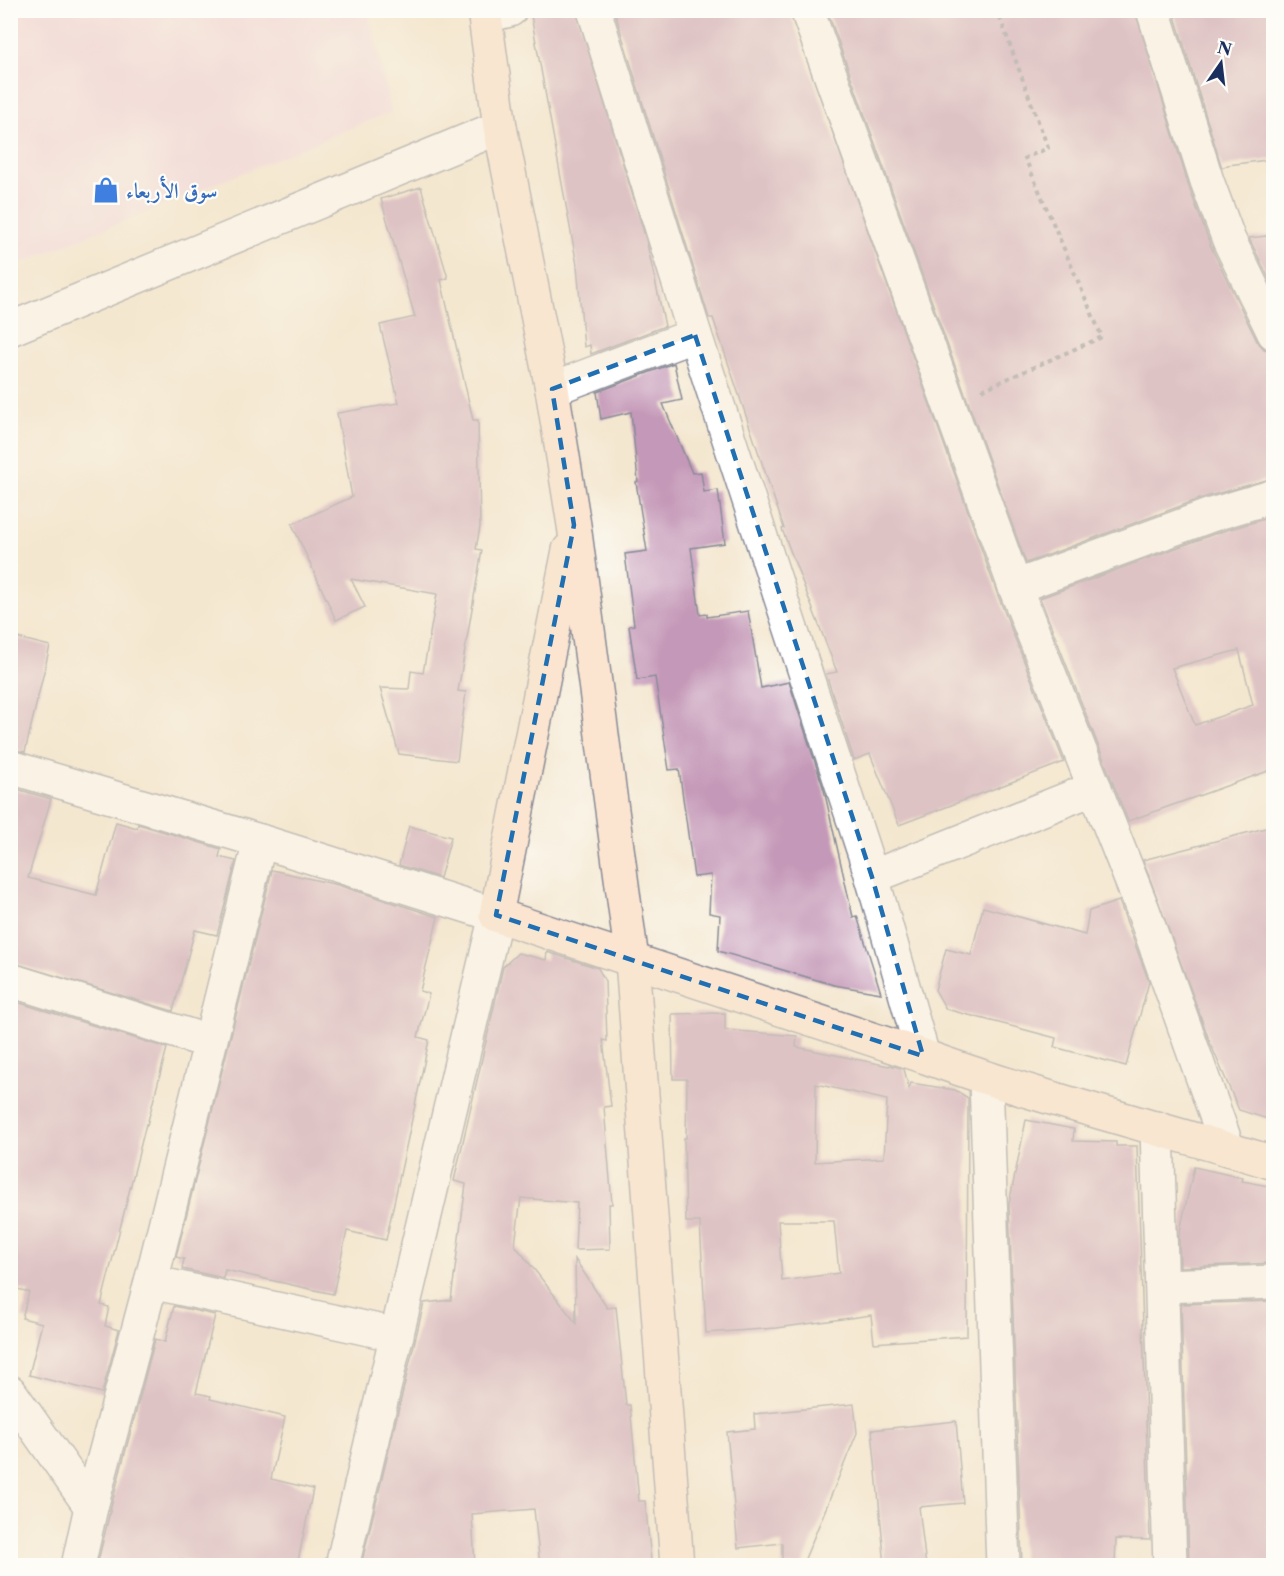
<svg xmlns="http://www.w3.org/2000/svg" width="1284" height="1576" viewBox="0 0 1284 1576" font-family="'Libre Caslon Text',Amiri,serif">
<style>
.built{fill:#f1d0e3}
.building{fill:#c498b8;fill-rule:evenodd}
.lines{fill:none;stroke-linecap:round;stroke-linejoin:round}
.street-casing{stroke:#888b97;stroke-width:36}
.secondary-casing{stroke:#888b97;stroke-width:36}
.path{stroke:#888b97;stroke-width:4;stroke-dasharray:4.5 4.5;stroke-linecap:butt}
.street{stroke:#fff;stroke-width:33}
.secondary{stroke:#fce5d0;stroke-width:33}
.marked{fill:none;stroke:#1f6fb2;stroke-width:4.5;stroke-dasharray:12 8;stroke-linejoin:round}
.labels{text-anchor:middle;dominant-baseline:central;stroke-width:4.5;stroke-linejoin:round;paint-order:stroke}
.shop-label{font-size:21px;font-weight:bold;fill:#366cbe;stroke:#fdfcf7;text-anchor:start}
</style>
<rect width="100%" height="100%" fill="#fdfcf7"/>
<filter id="ink" filterUnits="userSpaceOnUse"><feTurbulence type="fractalNoise" baseFrequency=".0167" numOctaves="2"/><feDisplacementMap in="SourceGraphic" scale="12" xChannelSelector="R" yChannelSelector="G"/><feConvolveMatrix kernelMatrix="1 2 1 2 8 2 1 2 1" color-interpolation-filters="sRGB"/></filter>
<filter id="wash" filterUnits="userSpaceOnUse"><feTurbulence type="fractalNoise" baseFrequency=".008" numOctaves="4" result="noise"/><feDisplacementMap in="SourceGraphic" scale="24" xChannelSelector="R" yChannelSelector="G"/><feGaussianBlur stdDeviation="1.35" result="paint"/><feColorMatrix in="noise" values="0 0 0 0 0 0 0 0 0 0 0 0 0 0 0 0 0 1.4 0 .05"/><feComposite in="paint" operator="in"/></filter>
<g filter="url(#wash)">
<rect width="100%" height="100%" fill="#f4e7d0"/>
<path class="built" d="M 11,10 L 368,11 L 391,112 L 11,267 Z"/>
<g id="blocks">
<g class="building">
<path d="M 530,10 L 576,10 L 646,239 L 665,326 L 591,354 L 590,345 L 584,347 L 577,265 Z"/>
<path d="M 614,10 L 789,10 L 997,593 L 1064,762 L 899,825 L 870,754 L 854,760 L 826,674 L 837,672 L 782,529 L 784,528 L 713,318 L 709,318 Z"/>
<path d="M 827,10 L 1135,10 L 1189,187 L 1211,247 L 1257,341 L 1264,349 L 1274,352 L 1274,478 L 1205,497 L 1026,563 Z"/>
<path d="M 1173,10 L 1274,10 L 1274,159 L 1228,165 L 1222,168 Z"/>
<path d="M 421,187 L 448,278 L 441,280 L 473,420 L 478,420 L 480,527 L 476,549 L 482,550 L 458,691 L 466,692 L 457,761 L 399,754 L 380,688 L 409,689 L 411,671 L 423,673 L 437,594 L 351,579 L 365,607 L 336,620 L 292,524 L 352,497 L 337,413 L 399,403 L 380,325 L 415,317 L 381,199 Z"/>
<path d="M 1274,235 L 1274,289 L 1249,238 Z"/>
<path d="M 674,363 L 682,400 L 663,404 L 692,473 L 701,472 L 704,492 L 718,490 L 725,543 L 691,548 L 700,615 L 707,614 L 707,617 L 748,611 L 761,688 L 789,682 L 824,790 L 853,917 L 857,916 L 881,993 L 834,985 L 718,951 L 720,915 L 709,913 L 711,875 L 694,877 L 679,769 L 669,770 L 655,677 L 637,680 L 629,626 L 634,625 L 625,554 L 647,551 L 636,482 L 638,481 L 631,412 L 601,419 L 597,392 Z"/>
<path d="M 1274,516 L 1274,769 L 1128,821 L 1040,598 L 1217,533 ZM 1239,650 L 1253,705 L 1195,725 L 1172,668 Z"/>
<path d="M 10,636 L 50,646 L 25,752 L 10,749 Z"/>
<path d="M 10,787 L 51,799 L 28,878 L 96,895 L 116,822 L 137,828 L 138,824 L 221,849 L 219,857 L 236,861 L 217,935 L 195,930 L 173,1011 L 10,962 Z"/>
<path d="M 409,826 L 451,837 L 440,878 L 399,865 Z"/>
<path d="M 1273,826 L 1273,897 L 1274,1121 L 1239,1110 L 1211,1045 L 1143,860 Z"/>
<path d="M 272,870 L 338,885 L 438,917 L 420,991 L 429,994 L 418,1037 L 429,1040 L 386,1240 L 347,1231 L 333,1294 L 225,1270 L 223,1278 L 182,1269 L 184,1259 L 176,1257 Z"/>
<path d="M 1119,901 L 1149,982 L 1126,1066 L 1054,1047 L 1056,1038 L 946,1009 L 935,990 L 946,949 L 971,955 L 983,907 L 1085,935 L 1089,911 Z"/>
<path d="M 547,952 L 598,968 L 605,981 L 607,1041 L 603,1040 L 611,1106 L 604,1107 L 612,1204 L 609,1204 L 610,1249 L 575,1250 L 577,1203 L 521,1198 L 515,1245 L 576,1323 L 575,1259 L 607,1308 L 616,1307 L 626,1405 L 630,1405 L 639,1501 L 645,1501 L 651,1560 L 646,1561 L 647,1566 L 540,1566 L 534,1509 L 472,1514 L 475,1566 L 361,1566 L 424,1303 L 451,1300 L 466,1184 L 454,1181 L 503,967 L 518,953 L 546,960 Z"/>
<path d="M 10,1000 L 167,1048 L 147,1125 L 146,1124 L 101,1305 L 109,1307 L 105,1326 L 119,1330 L 102,1393 L 29,1375 L 42,1323 L 22,1318 L 29,1292 L 10,1287 Z"/>
<path d="M 725,1013 L 725,1030 L 797,1036 L 796,1047 L 889,1066 L 890,1065 L 904,1069 L 909,1088 L 911,1083 L 955,1090 L 968,1098 L 967,1336 L 874,1343 L 871,1315 L 777,1328 L 706,1333 L 700,1222 L 686,1222 L 684,1138 L 686,1138 L 687,1079 L 673,1079 L 672,1014 ZM 816,1084 L 887,1100 L 884,1158 L 815,1162 ZM 778,1221 L 834,1221 L 839,1273 L 782,1281 Z"/>
<path d="M 1026,1120 L 1074,1129 L 1073,1141 L 1116,1142 L 1116,1146 L 1137,1146 L 1150,1540 L 1116,1539 L 1115,1566 L 1022,1564 L 1009,1204 Z"/>
<path d="M 1194,1167 L 1243,1178 L 1242,1181 L 1274,1187 L 1274,1263 L 1180,1267 L 1179,1236 Z"/>
<path d="M 1274,1301 L 1274,1566 L 1189,1566 L 1181,1304 Z"/>
<path d="M 174,1306 L 215,1315 L 196,1393 L 211,1396 L 210,1399 L 285,1417 L 271,1479 L 313,1489 L 297,1566 L 208,1566 L 180,1559 L 178,1566 L 97,1566 L 113,1499 L 155,1339 L 165,1342 Z"/>
<path d="M 854,1404 L 857,1433 L 802,1566 L 782,1566 L 782,1543 L 738,1548 L 727,1432 L 755,1429 L 754,1414 Z"/>
<path d="M 956,1421 L 963,1503 L 919,1507 L 926,1566 L 885,1566 L 872,1430 Z"/>
</g>
</g>
</g>
<g filter="url(#ink)">
<use href="#blocks" fill-opacity="0" stroke="#888b97" stroke-width="1.5"/>
<g class="lines">
<g class="street-casing">
<g id="street">
<path d="M 594,10 L 695,335 L 872,877 L 923,1056"/>
<path d="M 807,10 L 1015,587 L 1143,910 L 1228,1149"/>
<path d="M 1153,10 L 1207,181 L 1229,240 L 1274,333"/>
<path d="M 485,16 L 510,10"/>
<path d="M 10,329 L 500,127"/>
<path d="M 552,389 L 695,335"/>
<path d="M 1015,587 L 1211,515 L 1274,496"/>
<path d="M 10,767 L 260,841 L 496,915 L 342,1566"/>
<path d="M 872,877 L 1095,788"/>
<path d="M 10,980 L 210,1042"/>
<path d="M 986,1080 L 1003,1566"/>
<path d="M 1157,1128 L 1170,1566"/>
<path d="M 151,1282 L 397,1335"/>
<path d="M 1162,1286 L 1274,1282"/>
<path d="M 10,1392 L 91,1507"/>
<path d="M 78,1566 L 91,1507 L 151,1282 L 260,841"/>
</g>
</g>
<g class="secondary-casing">
<g id="secondary">
<path d="M 484,10 L 500,127 L 552,389 L 574,525 L 632,960 L 677,1566"/>
<path d="M 569,550 L 496,915 L 923,1056 C 1038,1098 1157,1127 1274,1163"/>
</g>
</g>
<path class="path" d="M 982,390 L 1102,337 L 1025,158 L 1048,148 L 997,10"/>
<use href="#street" class="street"/>
<use href="#secondary" class="secondary"/>
</g>
</g>
<path d="M0 0H1284V1576H0ZM 695,335 L 872,877 L 923,1056 L 496,915 L 574,525 L 552,389 Z" fill="#f4e7d0" fill-opacity=".55" fill-rule="evenodd"/>
<path class="marked" d="M 695,335 L 872,877 L 923,1056 L 496,915 L 574,525 L 552,389 Z"/>
<defs>
<g id="shop-bare" transform="scale(2.07)"><path d="M-5-2.5h2.3a2.7 3.5 0 0 1 5.4 0H5L5.5 6h-11ZM-1.5-2.5h3a1.5 2.3 0 0 0-3 0Z" fill="#3f7fe0" stroke="#fdfcf7" stroke-width="2.5" paint-order="stroke"/></g>
</defs>
<g fill-rule="evenodd">
<use href="#shop-bare" x="106" y="190"/>
</g>
<g class="labels">
<g class="shop-label">
<text x="126" y="190">سوق الأربعاء</text>
</g>
</g>
<rect width="1284" height="1576" fill="none" stroke="#fdfcf7" stroke-width="36"/>
<g transform="translate(1221 63) rotate(14)" stroke="#fdfcf7" stroke-width="4.5" paint-order="stroke">
<path d="M0-4.5L10 22L0 15L-10 22Z" fill="#1b2f5e"/>
<text y="-9" font-size="16" font-weight="bold" text-anchor="middle" fill="#1b2f5e">N</text>
</g>
</svg>
